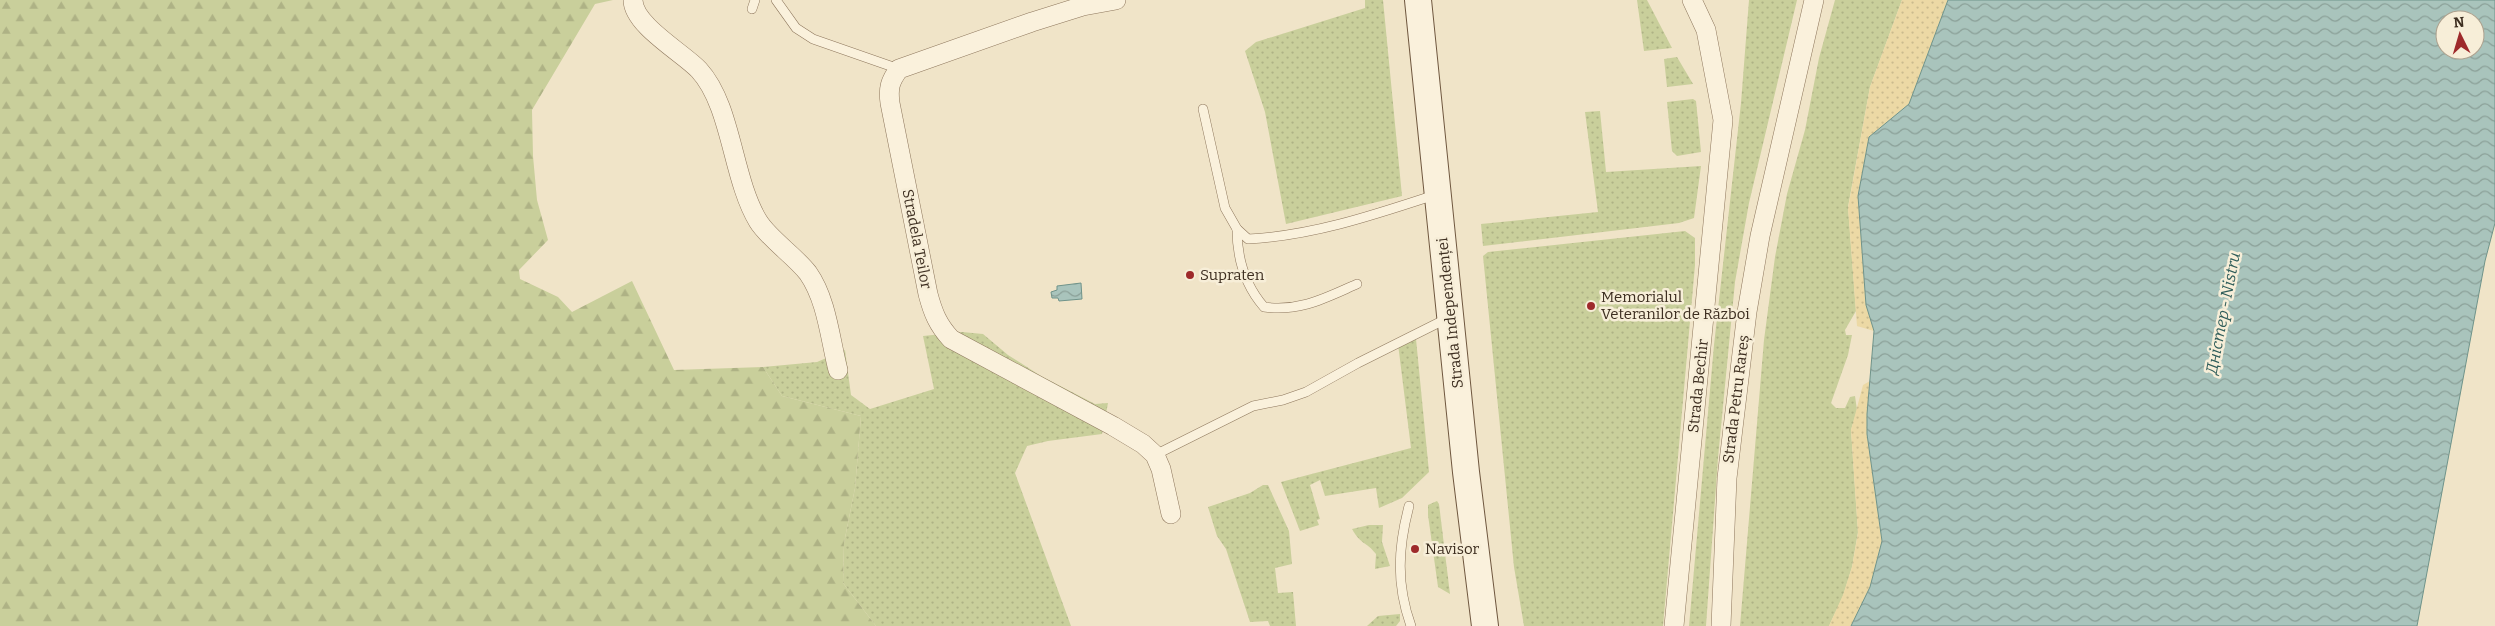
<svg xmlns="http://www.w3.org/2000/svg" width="2495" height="626" viewBox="0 0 2495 626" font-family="Bitter,serif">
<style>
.grass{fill:url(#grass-dots)}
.forest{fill:url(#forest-firs)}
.sand{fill:url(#sand-dots)}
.water{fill:url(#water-waves);stroke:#6f938a;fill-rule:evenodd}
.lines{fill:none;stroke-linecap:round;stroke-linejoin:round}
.lane-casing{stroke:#8d765c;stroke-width:10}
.street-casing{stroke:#8d765c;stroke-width:20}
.secondary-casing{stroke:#6f573f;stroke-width:28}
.lane{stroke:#faf1dc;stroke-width:9}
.street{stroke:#faf1dc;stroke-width:19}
.secondary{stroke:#faf1dc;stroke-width:26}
.poi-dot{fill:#9e2a2b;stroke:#f7eed8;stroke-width:2}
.labels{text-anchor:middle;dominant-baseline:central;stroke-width:5;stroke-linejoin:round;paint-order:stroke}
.street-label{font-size:15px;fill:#3d2e20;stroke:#f7eed8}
.poi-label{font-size:15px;fill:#3d2e20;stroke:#f7eed8;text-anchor:start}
.water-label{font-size:16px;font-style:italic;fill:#2f5d5a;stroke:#f7eed8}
</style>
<defs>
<pattern id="grass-dots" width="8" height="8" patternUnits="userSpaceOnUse" patternTransform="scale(1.25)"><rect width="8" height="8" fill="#c9cf9b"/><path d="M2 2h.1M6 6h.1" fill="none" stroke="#aeb285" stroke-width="1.8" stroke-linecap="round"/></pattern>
<pattern id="forest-firs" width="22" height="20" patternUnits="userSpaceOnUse" patternTransform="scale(1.25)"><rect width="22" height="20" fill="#c9cf9b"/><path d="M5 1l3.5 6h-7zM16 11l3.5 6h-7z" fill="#aeb285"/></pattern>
<pattern id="sand-dots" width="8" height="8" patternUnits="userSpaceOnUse" patternTransform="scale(1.25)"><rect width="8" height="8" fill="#ecd9a5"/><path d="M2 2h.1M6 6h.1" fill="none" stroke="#cbbb8e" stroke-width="1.8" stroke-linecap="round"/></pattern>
<pattern id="water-waves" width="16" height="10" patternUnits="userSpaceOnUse" patternTransform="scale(1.25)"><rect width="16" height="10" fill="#a9c4bc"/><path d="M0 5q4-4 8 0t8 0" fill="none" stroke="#8ba098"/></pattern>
</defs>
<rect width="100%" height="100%" fill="#f0e4c8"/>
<g class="grass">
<path d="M 1365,0 L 1383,0 L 1402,196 L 1286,224 L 1265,112 L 1245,51 L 1256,42 L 1365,8 Z"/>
<path d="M 1637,0 L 1647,0 L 1672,48 L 1644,51 Z"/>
<path d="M 1749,0 L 1797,0 L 1749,203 L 1735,282 L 1718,458 L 1706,626 L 1689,626 L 1714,345 L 1741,103 Z"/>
<path d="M 1835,0 L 1902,0 L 1870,87 L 1848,207 L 1856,311 L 1845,330 L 1846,335 L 1852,335 L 1848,355 L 1831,403 L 1836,408 L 1845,408 L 1850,397 L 1855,396 L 1857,410 L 1851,430 L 1858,532 L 1852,567 L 1843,596 L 1829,626 L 1740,626 L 1764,340 L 1775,257 L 1787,194 L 1805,130 L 1819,58 Z"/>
<path d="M 1677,57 L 1693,84 L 1667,87 L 1664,59 Z"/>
<path d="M 1693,99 L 1696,101 L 1701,152 L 1677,156 L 1672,151 L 1667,102 Z"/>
<path d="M 1600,111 L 1606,172 L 1701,166 L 1694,218 L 1679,223 L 1483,246 L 1481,224 L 1598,212 L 1585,112 Z"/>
<path d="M 1685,231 L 1695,238 L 1695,265 L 1663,626 L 1524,626 L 1514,567 L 1483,256 L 1488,252 Z"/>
<path d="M 962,332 L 983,334 L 1008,355 L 1041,376 L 1095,404 L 1108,403 L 1102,434 L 1048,441 L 1027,446 L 1015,473 L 1071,626 L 876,626 L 843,583 L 844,543 L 855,488 L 861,416 L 782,396 L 763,367 L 817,362 L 845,350 L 851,395 L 870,409 L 934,389 L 923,336 Z"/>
<path d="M 1416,339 L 1429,472 L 1402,498 L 1379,508 L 1376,488 L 1325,496 L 1320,480 L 1310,485 L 1320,519 L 1317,520 L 1319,525 L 1300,531 L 1281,482 L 1411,448 L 1398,344 Z"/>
<path d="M 1263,485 L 1268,485 L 1289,531 L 1292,564 L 1275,568 L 1278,593 L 1293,592 L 1296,626 L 1270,626 L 1268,621 L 1250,622 L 1226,549 L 1217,536 L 1208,507 L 1250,493 Z"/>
<path d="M 1437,501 L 1439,504 L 1450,594 L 1438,587 L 1428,515 L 1428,505 Z"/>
<path d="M 1369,525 L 1383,525 L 1382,542 L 1390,566 L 1375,569 L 1376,554 C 1367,542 1361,545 1352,529 Z"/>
<path d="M 1400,614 L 1400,621 L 1396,626 L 1367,626 L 1378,616 Z"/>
</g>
<path class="forest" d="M 0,0 L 613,0 L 595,4 L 532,110 L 533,156 L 537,200 L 548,240 L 519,270 L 520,279 L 558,297 L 572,312 L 632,281 L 674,370 L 763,367 L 782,396 L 861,416 L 855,488 L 844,543 L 843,583 L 876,626 L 0,626 Z"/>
<g class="sand">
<path d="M 1902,0 L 1948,0 L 1909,104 L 1869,137 L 1858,196 L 1866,304 L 1874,331 L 1857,326 L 1848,208 L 1870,87 Z"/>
<path d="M 1870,381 L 1867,434 L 1882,541 L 1870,587 L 1851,626 L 1829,626 L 1843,595 L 1852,567 L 1858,533 L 1851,430 L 1863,385 Z"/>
</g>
<g class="water">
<path d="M 1948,0 L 2495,0 L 2495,223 L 2485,261 L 2417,626 L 1851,626 L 1870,587 L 1882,541 L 1867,434 L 1867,414 L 1874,331 L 1866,305 L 1858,196 L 1869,137 L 1909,104 ZM 2445,20 L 2475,20 L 2475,50 L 2445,50 Z"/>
<path d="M 1081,283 L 1082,299 L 1059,301 L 1058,298 L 1052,298 L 1051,292 L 1057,290 L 1057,286 Z"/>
</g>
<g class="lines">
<g class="lane-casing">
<g id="lane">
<path d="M 776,0 L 796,28 L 813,39 L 899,69"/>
<path d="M 752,9 L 755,0"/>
<path d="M 1203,109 L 1225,208 L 1237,229 L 1248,239 C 1312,236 1374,215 1435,195"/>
<path d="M 1237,229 C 1237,258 1244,284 1264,307 C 1300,312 1325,298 1357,284"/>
<path d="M 1155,455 L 1253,406 L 1283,400 L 1306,392 L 1358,363 L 1448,318"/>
<path d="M 1409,506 C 1398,548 1396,584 1411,626"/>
</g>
</g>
<g class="street-casing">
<g id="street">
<path d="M 633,0 C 633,25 683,53 699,70 C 732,106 732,178 758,221 C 769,239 794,255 808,273 C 827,300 830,339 838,370"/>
<path d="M 1116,0 L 1083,6 L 1032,22 L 899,69 C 890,81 888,88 890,103 L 928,294 C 933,313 938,325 951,339 L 1113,426 L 1143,444 L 1155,455 L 1161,469 L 1171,514"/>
<path d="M 1674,626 L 1723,120 L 1706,30 L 1692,0"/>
<path d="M 1721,626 L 1727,478 L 1747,312 L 1760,236 L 1814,0"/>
</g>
</g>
<g class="secondary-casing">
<path id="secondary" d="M 1418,0 L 1466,472 L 1485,626"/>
</g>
<use href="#lane" class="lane"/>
<use href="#street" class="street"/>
<use href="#secondary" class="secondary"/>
</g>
<g class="poi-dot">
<circle cx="1190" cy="275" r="5"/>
<circle cx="1591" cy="306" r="5"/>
<circle cx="1415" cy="549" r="5"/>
</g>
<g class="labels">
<g class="street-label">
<text transform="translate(917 239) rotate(79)">Stradela Teilor</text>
<text transform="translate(1450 313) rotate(-96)">Strada Independenței</text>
<text transform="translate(1698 386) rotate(-84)">Strada Bechir</text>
<text transform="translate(1736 399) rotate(-83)">Strada Petru Rareș</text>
</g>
<g class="poi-label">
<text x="1200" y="275">Supraten</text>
<text x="1601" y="297">Memorialul<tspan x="1601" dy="17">Veteranilor de Război</tspan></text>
<text x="1425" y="549">Navisor</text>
</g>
<g class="water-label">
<text transform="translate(2223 313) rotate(-79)">Дністер - Nistru</text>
</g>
</g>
<g transform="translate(2460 35) rotate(355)"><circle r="24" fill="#f7eed8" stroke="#ada18e"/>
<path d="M0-4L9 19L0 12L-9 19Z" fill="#9e2a2b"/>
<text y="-8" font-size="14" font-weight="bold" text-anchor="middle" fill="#3d2e20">N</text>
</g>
</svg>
